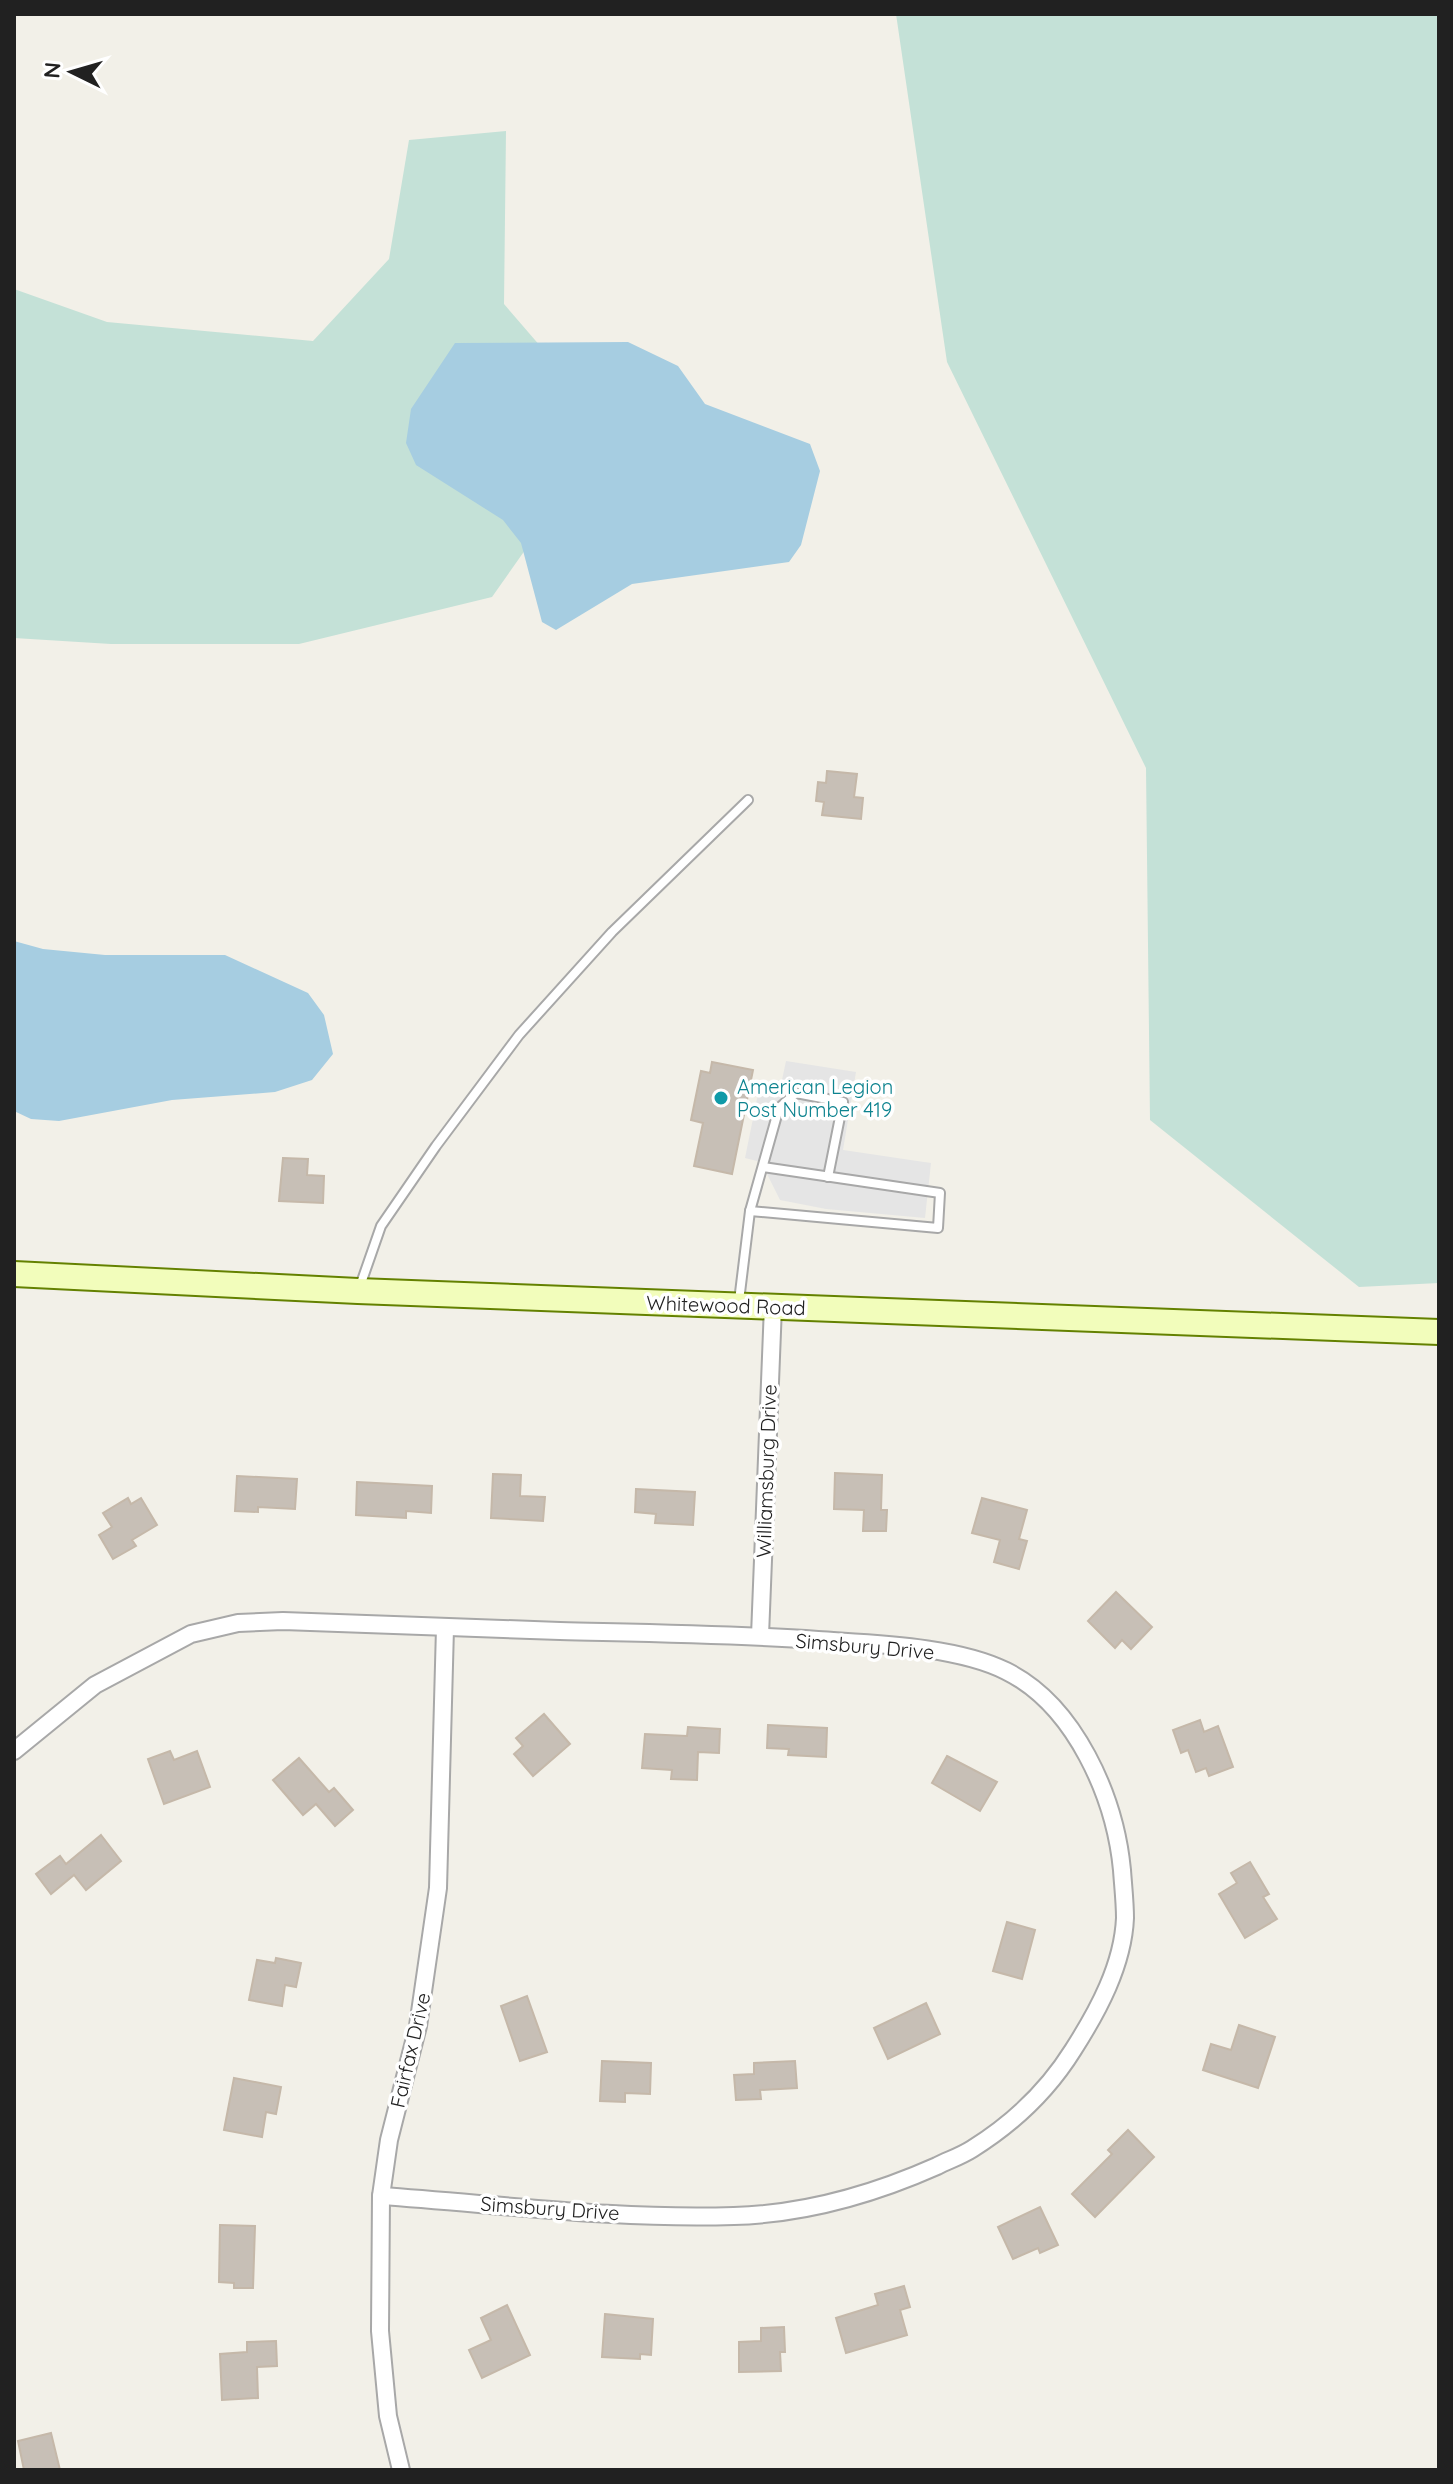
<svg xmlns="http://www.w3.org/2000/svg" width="1453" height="2484" viewBox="0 0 1453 2484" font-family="Quicksand,sans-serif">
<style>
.wetland{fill:#c4e1d7}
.parking{fill:#e5e5e5}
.water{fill:#a6cde1}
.building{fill:#c7bfb6;stroke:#c5b8a9;stroke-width:2}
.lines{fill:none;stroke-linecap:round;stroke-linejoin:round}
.lane-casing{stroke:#a8a8a8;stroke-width:12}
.street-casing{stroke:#a8a8a8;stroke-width:20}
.secondary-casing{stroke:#648100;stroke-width:28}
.lane{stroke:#fff;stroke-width:8}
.street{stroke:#fff;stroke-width:16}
.secondary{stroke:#f2fdbb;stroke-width:24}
.culture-dot{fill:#0f9aa8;stroke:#fff;stroke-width:3}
.labels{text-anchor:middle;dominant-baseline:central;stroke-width:7;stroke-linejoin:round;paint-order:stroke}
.culture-label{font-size:20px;fill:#0d838f;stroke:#fff;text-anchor:start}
.street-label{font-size:20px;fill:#212121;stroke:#fff}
</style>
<rect width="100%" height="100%" fill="#f2f0e8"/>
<g class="wetland">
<path d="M 896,14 L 1439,14 L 1439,1283 L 1359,1287 L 1150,1120 L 1146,768 L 947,362 Z"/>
<path d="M 506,131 L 504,304 L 611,428 L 492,597 L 299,644 L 111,644 L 14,638 L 14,289 L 107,322 L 313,341 L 389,259 L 409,140 Z"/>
</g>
<path class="parking" d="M 786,1061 L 856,1072 L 843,1150 L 931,1163 L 925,1218 L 826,1209 L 780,1200 L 761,1162 L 745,1158 L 758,1094 L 775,1097 L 778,1080 L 782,1080 Z"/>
<g class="water">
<path d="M 628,342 L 678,366 L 705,404 L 810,444 L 820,471 L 801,545 L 789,562 L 632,584 L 556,630 L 542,622 L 521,543 L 503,520 L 416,465 L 406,443 L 411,409 L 455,343 Z"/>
<path d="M 14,941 L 43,949 L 105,955 L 225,955 L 308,993 L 324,1015 L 333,1054 L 312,1080 L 275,1092 L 172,1100 L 59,1121 L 31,1119 L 14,1111 Z"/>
</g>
<g class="building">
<path d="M 827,771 L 857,774 L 854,797 L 863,798 L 861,819 L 822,815 L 824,802 L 816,801 L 818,782 L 826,783 Z"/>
<path d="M 712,1062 L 753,1070 L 732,1174 L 694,1166 L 703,1123 L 691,1120 L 701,1071 L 710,1073 Z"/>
<path d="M 283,1158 L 308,1159 L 307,1175 L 324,1176 L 323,1203 L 279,1201 Z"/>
<path d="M 835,1473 L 882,1475 L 881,1510 L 887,1510 L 886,1531 L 863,1531 L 864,1510 L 834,1509 Z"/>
<path d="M 493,1474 L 521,1475 L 520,1496 L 545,1497 L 543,1521 L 491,1518 Z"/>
<path d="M 237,1476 L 297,1479 L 295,1509 L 258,1507 L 258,1512 L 235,1511 Z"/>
<path d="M 357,1482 L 432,1486 L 431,1513 L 406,1511 L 406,1518 L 356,1515 Z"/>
<path d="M 636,1489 L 695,1492 L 693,1525 L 655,1523 L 656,1514 L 635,1512 Z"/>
<path d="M 128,1498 L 131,1504 L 141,1498 L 157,1525 L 132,1540 L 136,1546 L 113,1559 L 99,1535 L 112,1527 L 103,1513 Z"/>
<path d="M 982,1498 L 1027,1510 L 1019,1539 L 1027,1541 L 1019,1569 L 994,1562 L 1000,1540 L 972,1533 Z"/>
<path d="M 1116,1592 L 1152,1627 L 1131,1649 L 1122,1640 L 1115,1648 L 1088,1621 Z"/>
<path d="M 544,1714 L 570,1744 L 533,1776 L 514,1754 L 523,1746 L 516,1738 Z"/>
<path d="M 1200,1720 L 1204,1732 L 1218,1726 L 1233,1767 L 1209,1776 L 1206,1768 L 1196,1772 L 1188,1750 L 1181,1753 L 1173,1730 Z"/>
<path d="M 768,1725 L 827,1728 L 826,1757 L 788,1755 L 789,1749 L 767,1748 Z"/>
<path d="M 688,1727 L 720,1729 L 719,1753 L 698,1752 L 697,1780 L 671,1779 L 672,1770 L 642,1768 L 645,1734 L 687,1736 Z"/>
<path d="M 170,1751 L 174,1760 L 197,1751 L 210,1787 L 164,1804 L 148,1759 Z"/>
<path d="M 947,1756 L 997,1782 L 980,1811 L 932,1783 Z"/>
<path d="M 299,1758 L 329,1792 L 334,1788 L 353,1810 L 335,1826 L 316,1804 L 303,1815 L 273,1780 Z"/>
<path d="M 101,1835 L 121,1861 L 86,1890 L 74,1875 L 51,1894 L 36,1874 L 60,1856 L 66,1864 Z"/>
<path d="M 1250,1862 L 1269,1894 L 1263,1897 L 1277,1919 L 1245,1938 L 1219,1894 L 1237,1883 L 1231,1873 Z"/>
<path d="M 1007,1922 L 1035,1930 L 1022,1979 L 993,1971 Z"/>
<path d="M 276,1958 L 301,1963 L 296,1987 L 285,1985 L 282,2006 L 249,2000 L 257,1960 L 275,1963 Z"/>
<path d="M 527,1996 L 547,2052 L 520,2061 L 501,2006 Z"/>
<path d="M 926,2003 L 940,2034 L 888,2059 L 874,2028 Z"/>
<path d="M 1239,2025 L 1275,2037 L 1258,2088 L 1203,2070 L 1211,2044 L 1231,2050 Z"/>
<path d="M 602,2061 L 651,2063 L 650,2094 L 625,2093 L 625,2102 L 600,2101 Z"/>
<path d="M 795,2061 L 797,2088 L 760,2090 L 761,2099 L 736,2100 L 734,2075 L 754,2074 L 754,2063 Z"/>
<path d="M 234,2078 L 281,2087 L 276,2114 L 266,2112 L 262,2137 L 224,2130 Z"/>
<path d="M 1128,2130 L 1154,2157 L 1095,2217 L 1072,2194 L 1112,2154 L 1108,2150 Z"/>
<path d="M 1040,2207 L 1058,2245 L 1040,2253 L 1038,2248 L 1013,2259 L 998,2227 Z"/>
<path d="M 220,2225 L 255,2226 L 253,2288 L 234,2288 L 234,2283 L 219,2282 Z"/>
<path d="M 904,2286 L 910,2307 L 900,2310 L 907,2335 L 846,2353 L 836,2318 L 878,2305 L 875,2294 Z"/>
<path d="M 507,2305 L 530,2355 L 482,2378 L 469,2350 L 491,2340 L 481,2318 Z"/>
<path d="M 605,2314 L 653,2319 L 651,2355 L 640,2354 L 640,2359 L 602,2357 Z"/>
<path d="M 784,2327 L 785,2352 L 780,2352 L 781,2371 L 739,2372 L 739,2342 L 761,2341 L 761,2328 Z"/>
<path d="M 276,2341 L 277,2366 L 257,2367 L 258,2398 L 222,2400 L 220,2354 L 247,2352 L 247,2342 Z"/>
<path d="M 51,2433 L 60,2470 L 24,2470 L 18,2441 Z"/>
</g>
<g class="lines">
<g class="lane-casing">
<g id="lane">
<path d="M 750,1211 L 938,1228 L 940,1193 L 763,1167"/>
<path d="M 359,1289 L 381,1226 L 436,1146 L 519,1035 L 612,932 L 748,800"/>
<path d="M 739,1301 L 750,1211 L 779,1108 L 796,1093 L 843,1102 L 828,1177"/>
</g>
</g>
<g class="street-casing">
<g id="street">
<path d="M 760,1636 L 773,1306"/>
<path d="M 14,1751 L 95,1685 L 191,1634 L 238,1623 L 283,1621 C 375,1624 468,1628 560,1631 C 646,1633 732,1634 818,1640 C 874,1644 956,1646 1006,1671 C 1075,1705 1115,1797 1122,1870 C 1123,1885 1125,1902 1125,1918 C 1123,1965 1098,2011 1073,2050 C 1048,2090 1012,2124 972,2149 C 961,2156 949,2160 937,2166 C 874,2194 804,2214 734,2216 C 618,2220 497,2204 381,2196"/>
<path d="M 401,2470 L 388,2416 L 380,2331 L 381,2196 L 389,2140 L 418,2026 L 438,1888 L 445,1628"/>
</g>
</g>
<g class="secondary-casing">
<path id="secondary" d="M 14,1274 L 358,1291 L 1439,1332"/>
</g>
<use href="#lane" class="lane"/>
<use href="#street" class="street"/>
<use href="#secondary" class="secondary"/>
</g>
<circle class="culture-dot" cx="721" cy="1098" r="8"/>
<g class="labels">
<g class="culture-label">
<text x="737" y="1086">American Legion<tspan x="737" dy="23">Post Number 419</tspan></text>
</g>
<g class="street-label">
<text transform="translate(726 1305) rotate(2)">Whitewood Road</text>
<text transform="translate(766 1471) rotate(-88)">Williamsburg Drive</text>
<text transform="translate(865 1646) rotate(5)">Simsbury Drive</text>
<text transform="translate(410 2050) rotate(-77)">Fairfax Drive</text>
<text transform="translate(550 2208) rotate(4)">Simsbury Drive</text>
</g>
</g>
<rect width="1453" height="2484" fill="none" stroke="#212121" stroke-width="32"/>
<g transform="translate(72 72) rotate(275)" stroke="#ffffff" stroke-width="6" paint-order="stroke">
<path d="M0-6L14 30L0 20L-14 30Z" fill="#212121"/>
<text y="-12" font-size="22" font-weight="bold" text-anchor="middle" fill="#212121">N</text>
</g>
</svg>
